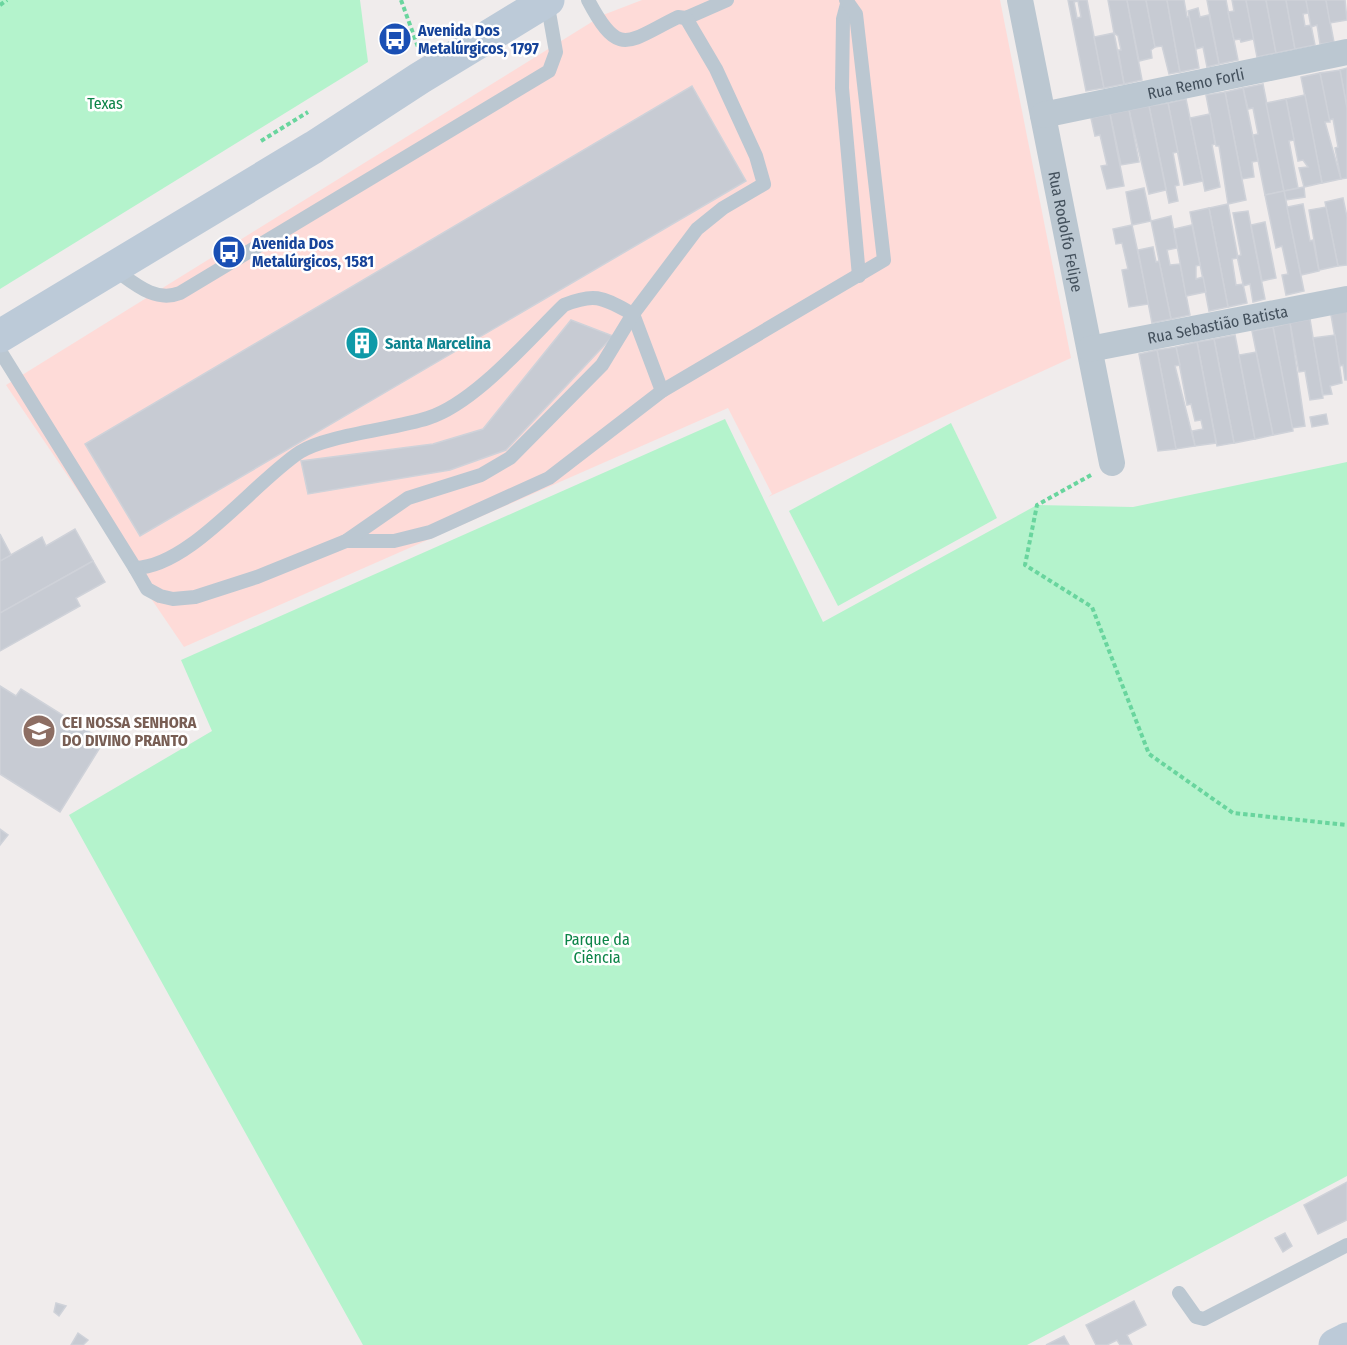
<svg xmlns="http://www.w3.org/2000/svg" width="1347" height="1345" viewBox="0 0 1347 1345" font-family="'Fira Sans Condensed',sans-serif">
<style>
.medical{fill:#fedbd8}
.green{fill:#b4f3cc}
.building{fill:#c7cbd3;stroke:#cfd2d9;stroke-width:1.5;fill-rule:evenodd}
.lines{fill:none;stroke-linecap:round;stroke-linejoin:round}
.path{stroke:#69d59e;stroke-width:4;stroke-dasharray:4.5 3;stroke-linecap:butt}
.service{stroke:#bbc7d1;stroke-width:14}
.minor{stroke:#bbc7d1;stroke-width:26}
.secondary{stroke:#bccad8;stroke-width:33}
.labels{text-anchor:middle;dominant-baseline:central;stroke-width:5;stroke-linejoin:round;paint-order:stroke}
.transit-label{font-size:16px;font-weight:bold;fill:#164399;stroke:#fff;text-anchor:start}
.street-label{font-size:16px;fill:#43505c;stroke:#fff}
.park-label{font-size:16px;fill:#0c8447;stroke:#fff}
.culture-label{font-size:16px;font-weight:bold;fill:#0d838f;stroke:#fff;text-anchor:start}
.education-label{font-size:16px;font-weight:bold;fill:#785e54;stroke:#fff;text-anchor:start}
</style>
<rect width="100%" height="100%" fill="#f0ecec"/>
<path class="medical" d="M 642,0 L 1000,0 L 1071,358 L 768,497 L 772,494 L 728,408 L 184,647 L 6,385 L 603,15 Z"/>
<g class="green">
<path d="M 0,0 L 360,0 L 368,62 L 0,289 Z"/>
<path d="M 725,419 L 823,622 L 1037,505 L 1133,507 L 1347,462 L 1347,1176 L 1027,1345 L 363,1345 L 69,815 L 212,731 L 181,660 Z"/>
<path d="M 951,423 L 997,518 L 838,606 L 789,511 Z"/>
</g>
<g class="building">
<path d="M 1068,0 L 1087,0 L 1104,88 L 1086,91 ZM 1078,1 L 1081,17 L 1077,18 L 1074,2 Z"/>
<path d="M 1108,0 L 1127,0 L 1142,80 L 1124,84 L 1118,50 L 1121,50 L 1118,36 L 1114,33 Z"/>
<path d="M 1127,0 L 1146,0 L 1155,47 L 1151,50 L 1152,58 L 1139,61 Z"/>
<path d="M 1146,0 L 1167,0 L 1180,72 L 1169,74 L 1162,46 L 1155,47 Z"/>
<path d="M 1167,0 L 1184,0 L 1187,17 L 1190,16 L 1199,68 L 1180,72 Z"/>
<path d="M 1207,0 L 1226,0 L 1238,60 L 1219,64 Z"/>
<path d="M 1232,0 L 1246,0 L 1254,39 L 1241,42 L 1240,39 L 1234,40 L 1228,12 L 1234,11 Z"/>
<path d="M 1246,0 L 1266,0 L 1276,53 L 1257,57 Z"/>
<path d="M 1266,0 L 1286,0 L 1295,49 L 1276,53 Z"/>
<path d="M 1286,0 L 1306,0 L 1309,13 L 1303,14 L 1305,26 L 1311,25 L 1315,45 L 1295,49 Z"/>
<path d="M 1306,0 L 1326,0 L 1334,42 L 1320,44 L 1317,25 L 1311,27 Z"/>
<path d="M 1326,0 L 1345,0 L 1347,20 L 1330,23 Z"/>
<path d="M 1198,8 L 1200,17 L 1209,15 L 1219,64 L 1207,67 L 1203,47 L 1196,49 L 1188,11 Z"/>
<path d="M 1114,33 L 1124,84 L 1104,88 L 1094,37 Z"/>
<path d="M 1347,68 L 1347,108 L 1340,70 Z"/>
<path d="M 1340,70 L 1347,108 L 1347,178 L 1341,179 L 1335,148 L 1338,147 L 1333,119 L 1329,120 L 1320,73 Z"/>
<path d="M 1320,73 L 1330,122 L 1325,122 L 1341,179 L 1322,183 L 1301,77 Z"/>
<path d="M 1263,84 L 1284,191 L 1265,195 L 1253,135 L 1258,134 L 1253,108 L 1248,109 L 1243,88 Z"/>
<path d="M 692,86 L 746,181 L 140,536 L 85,444 Z"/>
<path d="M 1243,88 L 1258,161 L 1252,162 L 1254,177 L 1242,179 L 1225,92 Z"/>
<path d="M 1225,92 L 1246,200 L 1228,204 L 1219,146 L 1216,146 L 1206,95 Z"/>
<path d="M 1305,95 L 1322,183 L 1304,187 L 1299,168 L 1308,167 L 1303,160 L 1298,161 L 1286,99 Z"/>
<path d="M 1186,99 L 1203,181 L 1184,185 L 1168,103 Z"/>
<path d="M 1286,99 L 1294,140 L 1289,141 L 1298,188 L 1284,191 L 1266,103 Z"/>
<path d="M 1168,103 L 1178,152 L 1173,153 L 1179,185 L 1175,186 L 1178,201 L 1169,203 L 1149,106 Z"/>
<path d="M 1149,106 L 1166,190 L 1149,194 L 1129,110 Z"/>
<path d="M 1129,110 L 1139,162 L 1121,165 L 1110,114 Z"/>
<path d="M 1110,114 L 1124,186 L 1107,189 L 1101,166 L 1107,165 L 1100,135 L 1095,136 L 1091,118 Z"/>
<path d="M 1210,114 L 1215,144 L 1212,145 L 1220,187 L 1205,191 L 1190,118 Z"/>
<path d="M 1304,187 L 1305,197 L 1286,200 L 1284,191 Z"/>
<path d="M 1144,188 L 1151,221 L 1132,225 L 1126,192 Z"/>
<path d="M 1284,191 L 1304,291 L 1286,295 L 1282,275 L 1288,274 L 1282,246 L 1276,248 L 1265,195 Z"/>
<path d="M 1343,198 L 1347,217 L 1347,265 L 1338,266 L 1325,202 Z"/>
<path d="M 1228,204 L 1238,258 L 1232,259 L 1236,285 L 1243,284 L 1247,303 L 1228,307 L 1209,208 Z"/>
<path d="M 1303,204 L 1310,241 L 1313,240 L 1319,271 L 1301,275 L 1287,207 Z"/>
<path d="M 1326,207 L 1338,266 L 1319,270 L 1309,210 Z"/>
<path d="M 1209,208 L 1228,307 L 1209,311 L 1190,212 Z"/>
<path d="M 1248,211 L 1265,299 L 1253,302 L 1250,284 L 1243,286 L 1243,284 L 1237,256 L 1241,255 L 1233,213 Z"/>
<path d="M 1171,216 L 1177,248 L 1167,250 L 1170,265 L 1180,264 L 1190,315 L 1171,319 L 1151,221 Z"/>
<path d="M 1265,222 L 1276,278 L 1262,281 L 1251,225 Z"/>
<path d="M 1132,225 L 1149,304 L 1129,307 L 1122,270 L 1128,269 L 1122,243 L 1116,244 L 1113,229 Z"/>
<path d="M 1192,225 L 1200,265 L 1196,266 L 1196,279 L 1203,277 L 1206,292 L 1186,296 L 1174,229 Z"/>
<path d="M 1153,247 L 1156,262 L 1159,261 L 1171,319 L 1152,323 L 1138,250 Z"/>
<path d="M 1347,311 L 1347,380 L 1345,380 L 1343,365 L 1340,366 L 1331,315 Z"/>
<path d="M 1310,319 L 1323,398 L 1310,400 L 1305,371 L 1299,372 L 1290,323 Z"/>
<path d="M 571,320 L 613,336 L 506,450 L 450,470 L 308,494 L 301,461 L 433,444 L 483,429 Z"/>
<path d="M 1290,323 L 1305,426 L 1292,428 L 1273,327 Z"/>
<path d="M 1273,327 L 1293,431 L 1273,435 L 1252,331 Z"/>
<path d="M 1235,335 L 1255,439 L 1234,443 L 1214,339 Z"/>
<path d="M 1335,335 L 1342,383 L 1330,386 L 1332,394 L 1323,395 L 1313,338 Z"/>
<path d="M 1214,339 L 1234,443 L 1217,446 L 1197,342 Z"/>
<path d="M 1197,342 L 1216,443 L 1195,446 L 1192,431 L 1203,429 L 1201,420 L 1195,421 L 1191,404 L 1187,405 L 1176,347 Z"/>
<path d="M 1176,347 L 1180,365 L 1175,366 L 1195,446 L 1176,449 L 1157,350 Z"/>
<path d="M 1157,350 L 1176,449 L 1158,451 L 1139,354 Z"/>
<path d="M 1256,352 L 1273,435 L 1255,439 L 1239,355 Z"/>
<path d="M 1326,414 L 1328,424 L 1312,427 L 1310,417 Z"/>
<path d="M 75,529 L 93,561 L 0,613 L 0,561 L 42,537 L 46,546 Z"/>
<path d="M 0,534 L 11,555 L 0,561 Z"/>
<path d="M 93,561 L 105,582 L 76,598 L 80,606 L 0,651 L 0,613 Z"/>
<path d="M 0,686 L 16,696 L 21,689 L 104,741 L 60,812 L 0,774 Z"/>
<path d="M 0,829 L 8,835 L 0,845 Z"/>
<path d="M 1347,1182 L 1347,1220 L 1318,1234 L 1304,1205 Z"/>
<path d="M 1285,1233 L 1292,1246 L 1283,1252 L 1275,1238 Z"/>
<path d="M 1134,1301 L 1146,1325 L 1127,1335 L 1132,1345 L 1120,1345 L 1117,1340 L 1107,1345 L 1096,1345 L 1086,1325 Z"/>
<path d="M 56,1303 L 66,1306 L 59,1316 L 54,1312 Z"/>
<path d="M 78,1333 L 88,1340 L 83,1345 L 71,1345 Z"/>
<path d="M 1064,1336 L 1069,1345 L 1046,1345 Z"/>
</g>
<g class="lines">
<g class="path">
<path d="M 401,0 L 418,47"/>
<path d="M 0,5 L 7,0"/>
<path d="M 261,141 L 308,112"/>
<path d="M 1091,475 L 1037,505 L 1025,565 L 1092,607 L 1149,754 L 1233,813 L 1347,825"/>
</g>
<g class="service">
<path d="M 588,0 C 619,59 627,42 678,17 L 686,18 L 727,0"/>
<path d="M 847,4 L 843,19 L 842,88 L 859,276"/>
<path d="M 114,269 C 134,283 155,303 180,293 L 549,71 L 556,52 L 547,1"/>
<path d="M 0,351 L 135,568 C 190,567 254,482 300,452 C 327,435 395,429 428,418 C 475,403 528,340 564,305 C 596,292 603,298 633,314 L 662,391"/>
<path d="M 346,541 L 394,541 L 430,532 L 549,478 L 662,391 L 884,260 L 856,14 L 846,0"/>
<path d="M 135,568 L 147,589 L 160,596 L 173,599 L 195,597 L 257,577 L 346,541 L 408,498 L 481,475 L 510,458 L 602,365 L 633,314 L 697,229 L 723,208 L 764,184 L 756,156 L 716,69 L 686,18"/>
<path d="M 1179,1293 L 1196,1317 L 1204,1319 L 1347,1245"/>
</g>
<g class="minor">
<path id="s1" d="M 1020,0 L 1112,463"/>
<path id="s2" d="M 1043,115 L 1347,52"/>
<path id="s3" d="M 1090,349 L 1347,299"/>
</g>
<g class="secondary">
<path d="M 0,336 L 314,147 L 420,78 L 548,0"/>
<path d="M 1335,1345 L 1347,1339"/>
</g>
</g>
<defs>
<g id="bus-disc" transform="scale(1.725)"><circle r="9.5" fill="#1a4fb4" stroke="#fff"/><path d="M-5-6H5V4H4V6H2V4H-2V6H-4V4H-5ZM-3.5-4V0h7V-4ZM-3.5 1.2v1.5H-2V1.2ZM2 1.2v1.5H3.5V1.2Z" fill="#fff"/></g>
<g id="building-disc" transform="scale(1.725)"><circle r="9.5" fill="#0f9aa8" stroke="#fff"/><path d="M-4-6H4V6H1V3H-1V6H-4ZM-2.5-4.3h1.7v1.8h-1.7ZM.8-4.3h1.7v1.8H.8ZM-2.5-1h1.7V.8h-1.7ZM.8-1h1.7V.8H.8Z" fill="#fff"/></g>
<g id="school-disc" transform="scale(1.725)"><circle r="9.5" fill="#8d6e63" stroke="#fff"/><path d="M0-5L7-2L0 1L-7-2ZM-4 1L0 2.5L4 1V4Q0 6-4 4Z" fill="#fff"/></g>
</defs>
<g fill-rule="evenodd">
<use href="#bus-disc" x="395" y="39"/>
<use href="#bus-disc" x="229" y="252"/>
<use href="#building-disc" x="362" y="343"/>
<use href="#school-disc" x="39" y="731"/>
</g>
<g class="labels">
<g class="transit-label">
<text x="418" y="30">Avenida Dos<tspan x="418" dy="18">Metalúrgicos, 1797</tspan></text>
<text x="252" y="243">Avenida Dos<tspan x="252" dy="18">Metalúrgicos, 1581</tspan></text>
</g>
<g class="street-label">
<text stroke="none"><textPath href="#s2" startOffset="156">Rua Remo Forli</textPath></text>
<text stroke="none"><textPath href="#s1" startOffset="236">Rua Rodolfo Felipe</textPath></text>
<text stroke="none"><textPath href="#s3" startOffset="130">Rua Sebastião Batista</textPath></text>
</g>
<g class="park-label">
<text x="105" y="103">Texas</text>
<text x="597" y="939">Parque da<tspan x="597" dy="18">Ciência</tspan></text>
</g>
<g class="culture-label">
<text x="385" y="343">Santa Marcelina</text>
</g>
<g class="education-label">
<text x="62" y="722">CEI NOSSA SENHORA<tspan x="62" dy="18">DO DIVINO PRANTO</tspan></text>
</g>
</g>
</svg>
